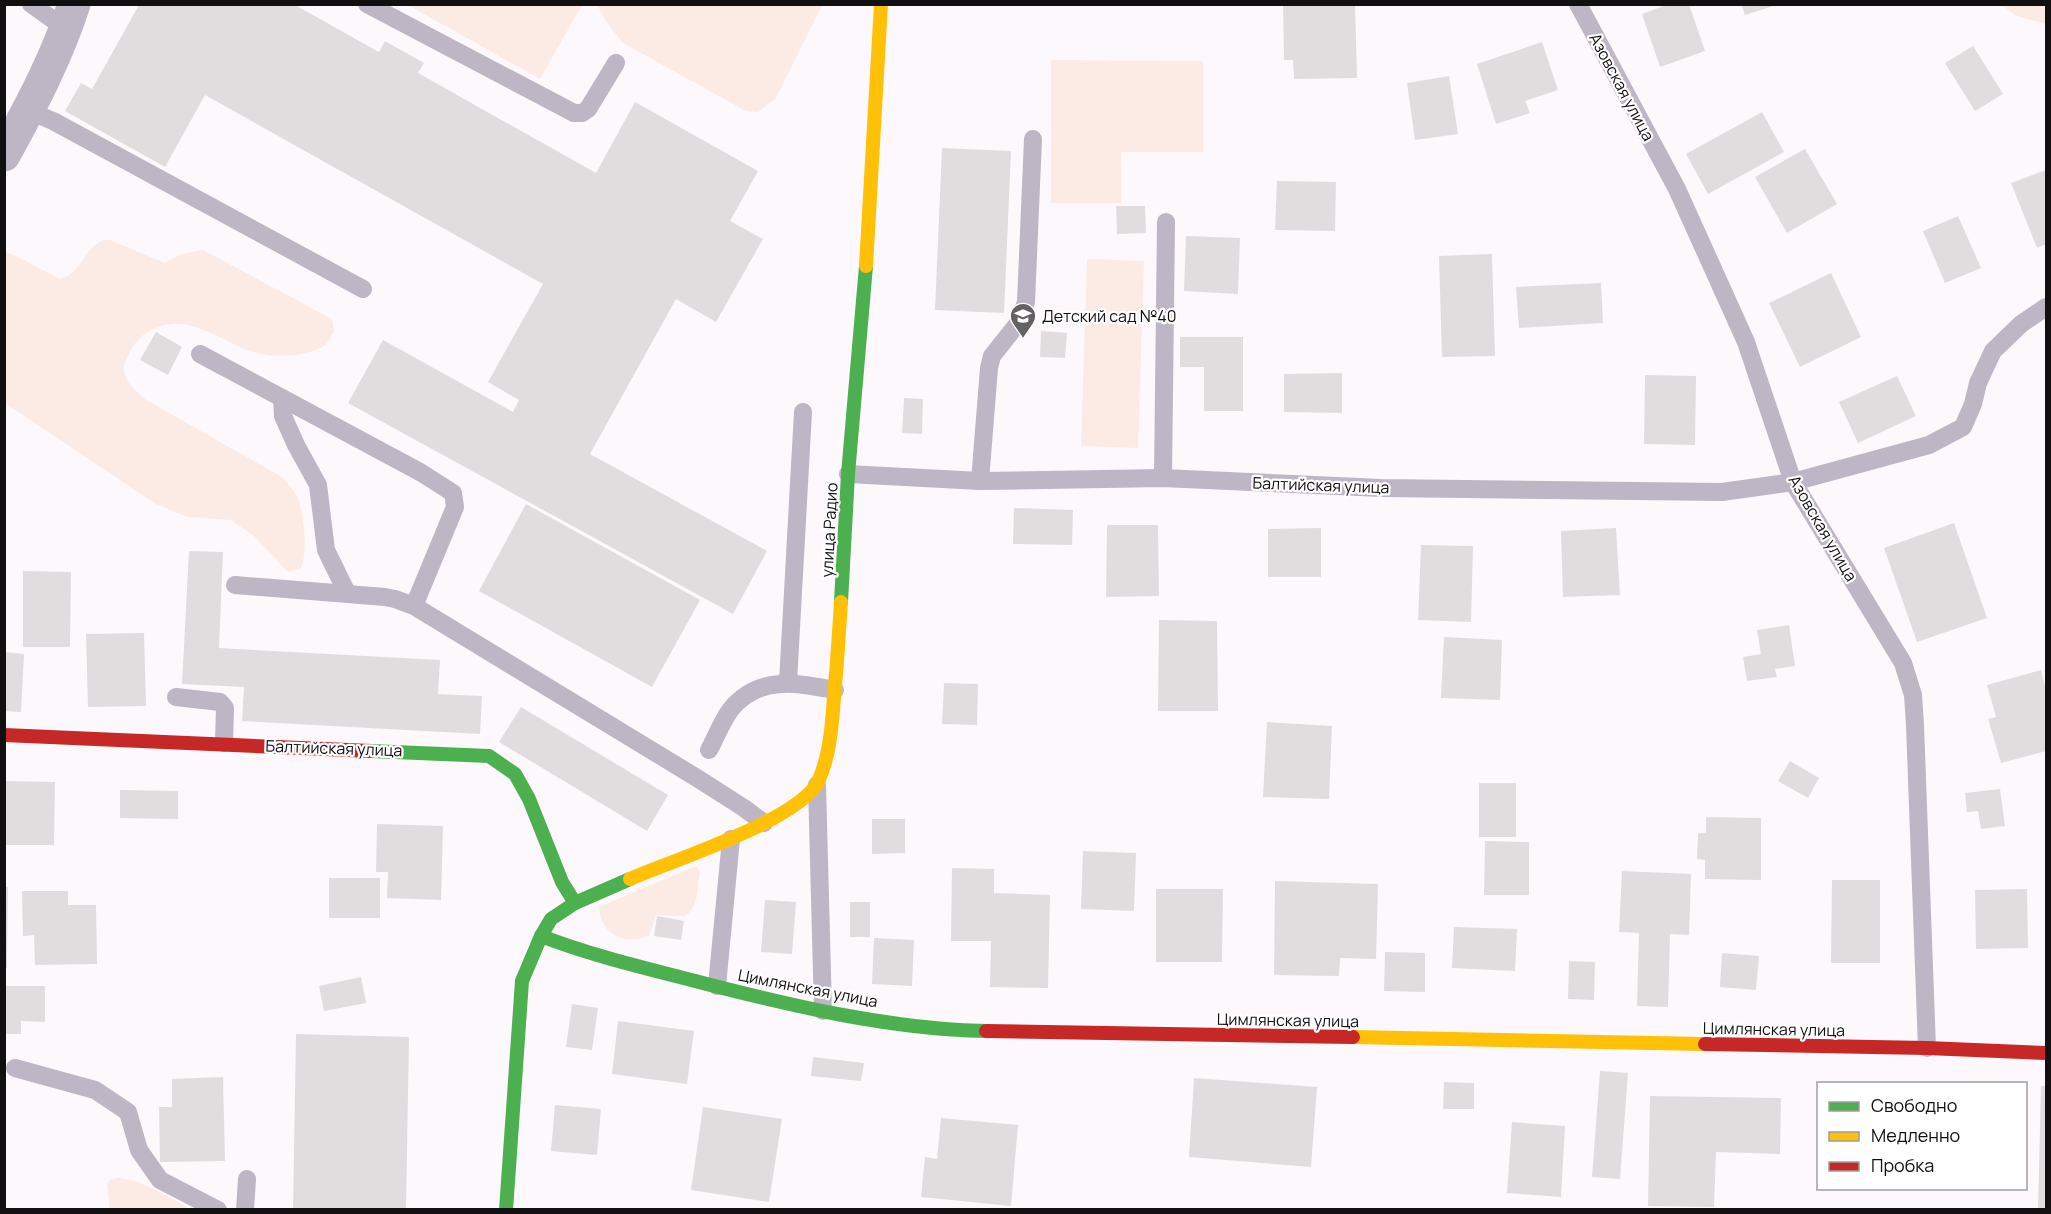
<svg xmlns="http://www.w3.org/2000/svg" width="2051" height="1214" viewBox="0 0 2051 1214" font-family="Manrope,sans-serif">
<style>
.green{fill:#fbebe4}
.building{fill:#e1dddf}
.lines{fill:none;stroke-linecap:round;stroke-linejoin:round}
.lane{stroke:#beb5c5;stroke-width:18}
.street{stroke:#beb5c5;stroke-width:33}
.fast{stroke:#4caf50;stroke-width:14}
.slow{stroke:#ffc107;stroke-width:14}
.jam{stroke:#c62828;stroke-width:14}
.labels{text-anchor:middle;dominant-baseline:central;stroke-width:4.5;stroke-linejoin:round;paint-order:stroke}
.street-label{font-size:16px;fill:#120f10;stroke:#fff}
.poi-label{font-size:16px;fill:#120f10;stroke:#fff;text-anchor:start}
</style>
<rect width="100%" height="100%" fill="#fdf8fb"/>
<g class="green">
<path d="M 408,5 L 582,5 L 540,79 Z"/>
<path d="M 597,5 L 822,5 L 776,98 L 758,112 L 746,111 L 623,43 L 610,27 Z"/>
<path d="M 2001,5 L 2046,5 L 2046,24 L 2017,16 Z"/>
<path d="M 1051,60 L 1203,61 L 1203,152 L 1121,152 L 1121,203 L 1051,203 Z"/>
<path d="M 103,240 L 110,240 L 165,263 L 182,254 L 203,250 L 332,319 L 334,331 C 331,336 329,343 324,346 C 301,359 268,358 244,349 C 223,340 203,326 180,324 C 158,323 138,333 129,354 C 126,359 123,366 124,371 C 125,383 138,392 146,400 L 282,477 C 287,483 293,489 297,496 C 304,512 308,552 301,568 L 288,572 L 254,536 L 231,520 L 188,517 L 156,504 L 5,403 L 5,252 L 12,254 L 60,279 C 80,275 84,249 103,240 Z"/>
<path d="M 1087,259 L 1144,261 L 1138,448 L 1081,446 Z"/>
<path d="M 696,866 L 700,872 C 697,887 699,908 685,916 L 656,915 L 649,936 C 623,945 602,936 599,907 Z"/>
<path d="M 117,1178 C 136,1177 172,1198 189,1209 L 110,1209 L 107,1184 L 110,1180 Z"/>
</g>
<g class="building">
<path d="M 1283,4 L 1355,4 L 1357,78 L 1294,79 L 1293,60 L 1284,60 Z"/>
<path d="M 1669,4 L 1689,4 L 1705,51 L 1660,67 L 1642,14 Z"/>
<path d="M 1741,4 L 1777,4 L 1777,5 L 1745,15 Z"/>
<path d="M 139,5 L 295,5 L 379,52 L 385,41 L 424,63 L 418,73 L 596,173 L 635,102 L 758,171 L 730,221 L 763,239 L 716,322 L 676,299 L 590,454 L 767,551 L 733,614 L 348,403 L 383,340 L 513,412 L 519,400 L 488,382 L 543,284 L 205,95 L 165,167 L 65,111 L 81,83 L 92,89 Z"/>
<path d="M 1542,42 L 1558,90 L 1525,101 L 1530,113 L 1496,124 L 1477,64 Z"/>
<path d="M 1973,46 L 2003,94 L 1975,111 L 1945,63 Z"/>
<path d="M 1449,76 L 1458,134 L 1415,140 L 1407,83 Z"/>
<path d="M 1762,112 L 1784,152 L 1708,194 L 1686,154 Z"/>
<path d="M 942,148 L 1011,151 L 1004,313 L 935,310 Z"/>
<path d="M 1805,149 L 1837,204 L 1787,233 L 1755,177 Z"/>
<path d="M 2046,170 L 2046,244 L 2037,248 L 2011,183 Z"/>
<path d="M 1277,181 L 1336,182 L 1335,231 L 1275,230 Z"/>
<path d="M 1116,206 L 1145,206 L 1146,233 L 1117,234 Z"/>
<path d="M 1958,216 L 1981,268 L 1945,283 L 1923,231 Z"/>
<path d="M 1186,236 L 1240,238 L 1238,294 L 1184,291 Z"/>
<path d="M 1492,254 L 1495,356 L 1442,357 L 1439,256 Z"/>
<path d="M 1831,273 L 1861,337 L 1800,367 L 1769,303 Z"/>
<path d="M 1601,283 L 1603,323 L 1519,328 L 1516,287 Z"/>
<path d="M 1041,331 L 1067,333 L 1065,358 L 1040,357 Z"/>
<path d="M 156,332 L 182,347 L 168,375 L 140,360 Z"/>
<path d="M 1180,337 L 1243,337 L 1243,411 L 1204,411 L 1204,367 L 1180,367 Z"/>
<path d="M 1342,373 L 1342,413 L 1284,412 L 1284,374 Z"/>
<path d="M 1645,375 L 1696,376 L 1695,445 L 1644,444 Z"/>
<path d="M 1897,376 L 1916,416 L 1858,443 L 1839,402 Z"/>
<path d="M 904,398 L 923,399 L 922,434 L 902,433 Z"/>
<path d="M 526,504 L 700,600 L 652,687 L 479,591 Z"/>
<path d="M 1014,508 L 1073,510 L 1072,545 L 1013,544 Z"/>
<path d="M 1954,523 L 1987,618 L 1917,642 L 1884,548 Z"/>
<path d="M 1107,525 L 1158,525 L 1159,596 L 1106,597 Z"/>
<path d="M 1321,528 L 1321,577 L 1268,577 L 1268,529 Z"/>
<path d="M 1616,528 L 1620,595 L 1563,597 L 1561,531 Z"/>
<path d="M 1421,545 L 1473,546 L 1471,622 L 1418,620 Z"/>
<path d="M 189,551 L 223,552 L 219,648 L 440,660 L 438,694 L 482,696 L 480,734 L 242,721 L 244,687 L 182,684 Z"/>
<path d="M 23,571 L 71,572 L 70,647 L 23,647 Z"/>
<path d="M 1159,620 L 1217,621 L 1218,711 L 1158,711 Z"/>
<path d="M 1789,625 L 1795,666 L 1775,669 L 1777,677 L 1747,681 L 1743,657 L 1761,654 L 1757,630 Z"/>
<path d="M 144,633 L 146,706 L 88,707 L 86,634 Z"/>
<path d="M 1444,637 L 1502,640 L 1500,700 L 1441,698 Z"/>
<path d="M 4,652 L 24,654 L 21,712 L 4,711 Z"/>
<path d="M 2041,670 L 2046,690 L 2046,751 L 2001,763 L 1988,719 L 1996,717 L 1987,685 Z"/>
<path d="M 944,683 L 978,684 L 977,725 L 942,724 Z"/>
<path d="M 521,707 L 668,795 L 647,831 L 499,742 Z"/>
<path d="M 1267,722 L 1332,726 L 1329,799 L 1263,797 Z"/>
<path d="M 1790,761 L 1819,778 L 1808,798 L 1778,781 Z"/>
<path d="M 4,781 L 55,782 L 54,845 L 4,845 Z"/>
<rect x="1479" y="783" width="37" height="54"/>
<path d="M 2000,789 L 2005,826 L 1981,829 L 1978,811 L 1967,812 L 1965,793 Z"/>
<path d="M 120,790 L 178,791 L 178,819 L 120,818 Z"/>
<path d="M 1706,817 L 1761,818 L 1761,880 L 1705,879 L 1705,860 L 1697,859 L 1698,833 L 1706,833 Z"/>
<path d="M 872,819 L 905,819 L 905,853 L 872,854 Z"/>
<path d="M 377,824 L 443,826 L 441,900 L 387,898 L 388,872 L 376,872 Z"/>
<path d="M 1485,841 L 1529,842 L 1529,895 L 1484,895 Z"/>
<path d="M 1083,851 L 1136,853 L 1134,911 L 1081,909 Z"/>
<path d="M 952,868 L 994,869 L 994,893 L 1050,895 L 1048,988 L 990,987 L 991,941 L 951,941 Z"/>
<path d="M 1622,871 L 1691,874 L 1689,935 L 1670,934 L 1668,1007 L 1637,1006 L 1639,933 L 1619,932 Z"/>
<rect x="329" y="878" width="51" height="40"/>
<path d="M 1832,880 L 1880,880 L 1880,963 L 1831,963 Z"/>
<path d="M 1275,881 L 1378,884 L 1376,959 L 1340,958 L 1339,976 L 1274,975 Z"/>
<path d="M 4,887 L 8,887 L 7,968 L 4,968 Z"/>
<path d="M 1156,889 L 1223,889 L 1222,962 L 1156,962 Z"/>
<path d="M 2027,889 L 2028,948 L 1976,949 L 1975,890 Z"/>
<path d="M 22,891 L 68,891 L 68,905 L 96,905 L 97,964 L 35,965 L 34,935 L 23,936 Z"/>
<path d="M 765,900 L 796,902 L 792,954 L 761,952 Z"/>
<rect x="850" y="902" width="20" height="35"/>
<path d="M 657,916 L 684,921 L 681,940 L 654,936 Z"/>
<path d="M 1454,927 L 1517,929 L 1515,971 L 1452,968 Z"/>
<path d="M 874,938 L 914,940 L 912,986 L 872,984 Z"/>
<path d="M 1385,952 L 1425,953 L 1425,992 L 1384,991 Z"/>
<path d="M 1722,953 L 1759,956 L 1756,990 L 1720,987 Z"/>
<path d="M 1569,961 L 1595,962 L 1594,1000 L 1568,999 Z"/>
<path d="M 361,977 L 366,1003 L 324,1011 L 319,986 Z"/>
<path d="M 4,986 L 45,986 L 45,1022 L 21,1021 L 21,1034 L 4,1034 Z"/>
<path d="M 572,1004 L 598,1008 L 592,1050 L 566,1047 Z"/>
<path d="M 618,1021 L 694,1031 L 687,1084 L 612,1074 Z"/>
<path d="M 296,1034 L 409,1037 L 406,1210 L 293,1210 Z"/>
<path d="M 813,1057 L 864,1063 L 861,1081 L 811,1076 Z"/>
<path d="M 1600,1071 L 1628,1073 L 1620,1179 L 1592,1177 Z"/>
<path d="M 223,1077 L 225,1161 L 160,1162 L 159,1107 L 172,1107 L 172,1079 Z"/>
<path d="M 1194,1078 L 1317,1087 L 1311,1167 L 1189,1157 Z"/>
<path d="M 1444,1082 L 1474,1083 L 1474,1109 L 1443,1109 Z"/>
<path d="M 2041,1086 L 2046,1086 L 2046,1210 L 2038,1210 Z"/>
<path d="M 1650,1096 L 1781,1098 L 1780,1154 L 1716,1152 L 1714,1207 L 1648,1206 Z"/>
<path d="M 555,1105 L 601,1109 L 597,1155 L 551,1151 Z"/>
<path d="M 703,1107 L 782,1119 L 769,1202 L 691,1190 Z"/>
<path d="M 941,1118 L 1018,1125 L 1011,1206 L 921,1197 L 925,1157 L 937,1159 Z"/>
<path d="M 1512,1122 L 1565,1126 L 1561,1197 L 1507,1193 Z"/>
</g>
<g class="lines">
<g class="lane">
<path d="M 31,4 L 66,29"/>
<path d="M 367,4 L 574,113 L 582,113 L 588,109 L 616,63"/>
<path d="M 1578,4 L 1677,189 L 1746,342 L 1793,482 L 1903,663 L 1913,695 L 1915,725 L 1927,1048"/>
<path d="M 29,111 L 53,121 L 363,289"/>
<path d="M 200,354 L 420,472 L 453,493 L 455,507 L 414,606"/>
<path d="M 282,398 L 283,416 L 296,445 L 318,485 L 326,550 L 347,593"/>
<path d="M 848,474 L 980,481 L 1163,478 L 1381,488 L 1722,492 L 1793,482 L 1929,445 L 1963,427 L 1973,404 L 1978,383 L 1993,351 L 2021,324 L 2046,307"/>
<path d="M 1163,478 L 1166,222"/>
<path d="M 980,481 L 989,368 L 992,356 L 1019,322 L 1026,302 L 1033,139"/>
<path d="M 235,585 L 385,597 L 395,599 L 414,606 L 697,778 L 744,808 L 764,823"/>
<path d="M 788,682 L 803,412"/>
<path d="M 176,697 L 220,702 L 225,708 L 224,743"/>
<path d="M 709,750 C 716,737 722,721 731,709 C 759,675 797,683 835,690"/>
<path d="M 817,785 L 823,1011"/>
<path d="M 717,986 L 731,839"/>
<path d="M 15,1068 L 95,1090 L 128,1112 L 139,1150 L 160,1180 L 218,1210"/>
<path d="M 245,1210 L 247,1179"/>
</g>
<path class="street" d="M 4,155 C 31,106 57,57 74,4"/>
<g class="fast">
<path d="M 841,602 L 848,474 L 866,266"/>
<path d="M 371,751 L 489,756 L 515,774 L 529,799 L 562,882 L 575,903"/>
<path d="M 541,936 C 593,956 645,968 699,982 C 792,1006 889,1029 986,1031"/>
<path d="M 506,1210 L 522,981 L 541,936 L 551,919 L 575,903 L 630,879"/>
</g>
<g class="slow">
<path d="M 866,266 L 881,4"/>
<path d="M 630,879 C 673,860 797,821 818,782 C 830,756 832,725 834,697 C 837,665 839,633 841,602"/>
<path d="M 1353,1037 L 1705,1044"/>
</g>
<g class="jam">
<path d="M 4,735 L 371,751"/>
<path d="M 986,1031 L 1353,1037"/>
<path d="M 1705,1044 L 1927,1048 L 2046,1053"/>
</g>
</g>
<defs>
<g id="school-pin" transform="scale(1.35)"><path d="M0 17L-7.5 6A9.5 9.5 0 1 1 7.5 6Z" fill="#646162" stroke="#fff"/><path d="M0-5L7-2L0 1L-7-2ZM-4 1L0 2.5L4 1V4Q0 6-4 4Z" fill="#fff"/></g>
</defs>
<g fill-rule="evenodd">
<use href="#school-pin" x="1023" y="316"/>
</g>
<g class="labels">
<g class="street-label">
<text transform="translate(1622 87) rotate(62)">Азовская улица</text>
<text transform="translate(1321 485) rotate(2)">Балтийская улица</text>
<text transform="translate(1823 528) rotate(60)">Азовская улица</text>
<text transform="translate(829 530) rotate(-87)">улица Радио</text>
<text transform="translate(334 748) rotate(2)">Балтийская улица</text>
<text transform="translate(808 988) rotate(11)">Цимлянская улица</text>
<text transform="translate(1288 1020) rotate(1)">Цимлянская улица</text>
<text transform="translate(1774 1029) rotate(1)">Цимлянская улица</text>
</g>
<g class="poi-label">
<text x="1042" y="316">Детский сад №40</text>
</g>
</g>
<rect width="2051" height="1214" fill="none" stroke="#120f10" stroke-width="12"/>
<rect x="1817" y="1082" width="210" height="108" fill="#ffffff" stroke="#a09f9f" stroke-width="1.5"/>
<rect x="1829" y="1102" width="30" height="9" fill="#4caf50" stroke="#a09f9f" stroke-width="1.5"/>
<text x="1871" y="1112" font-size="18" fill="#120f10">Свободно</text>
<rect x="1829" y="1132" width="30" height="9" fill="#ffc107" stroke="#a09f9f" stroke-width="1.5"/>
<text x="1871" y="1142" font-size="18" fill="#120f10">Медленно</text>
<rect x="1829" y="1162" width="30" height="9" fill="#c62828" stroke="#a09f9f" stroke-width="1.5"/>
<text x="1871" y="1172" font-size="18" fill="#120f10">Пробка</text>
</svg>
